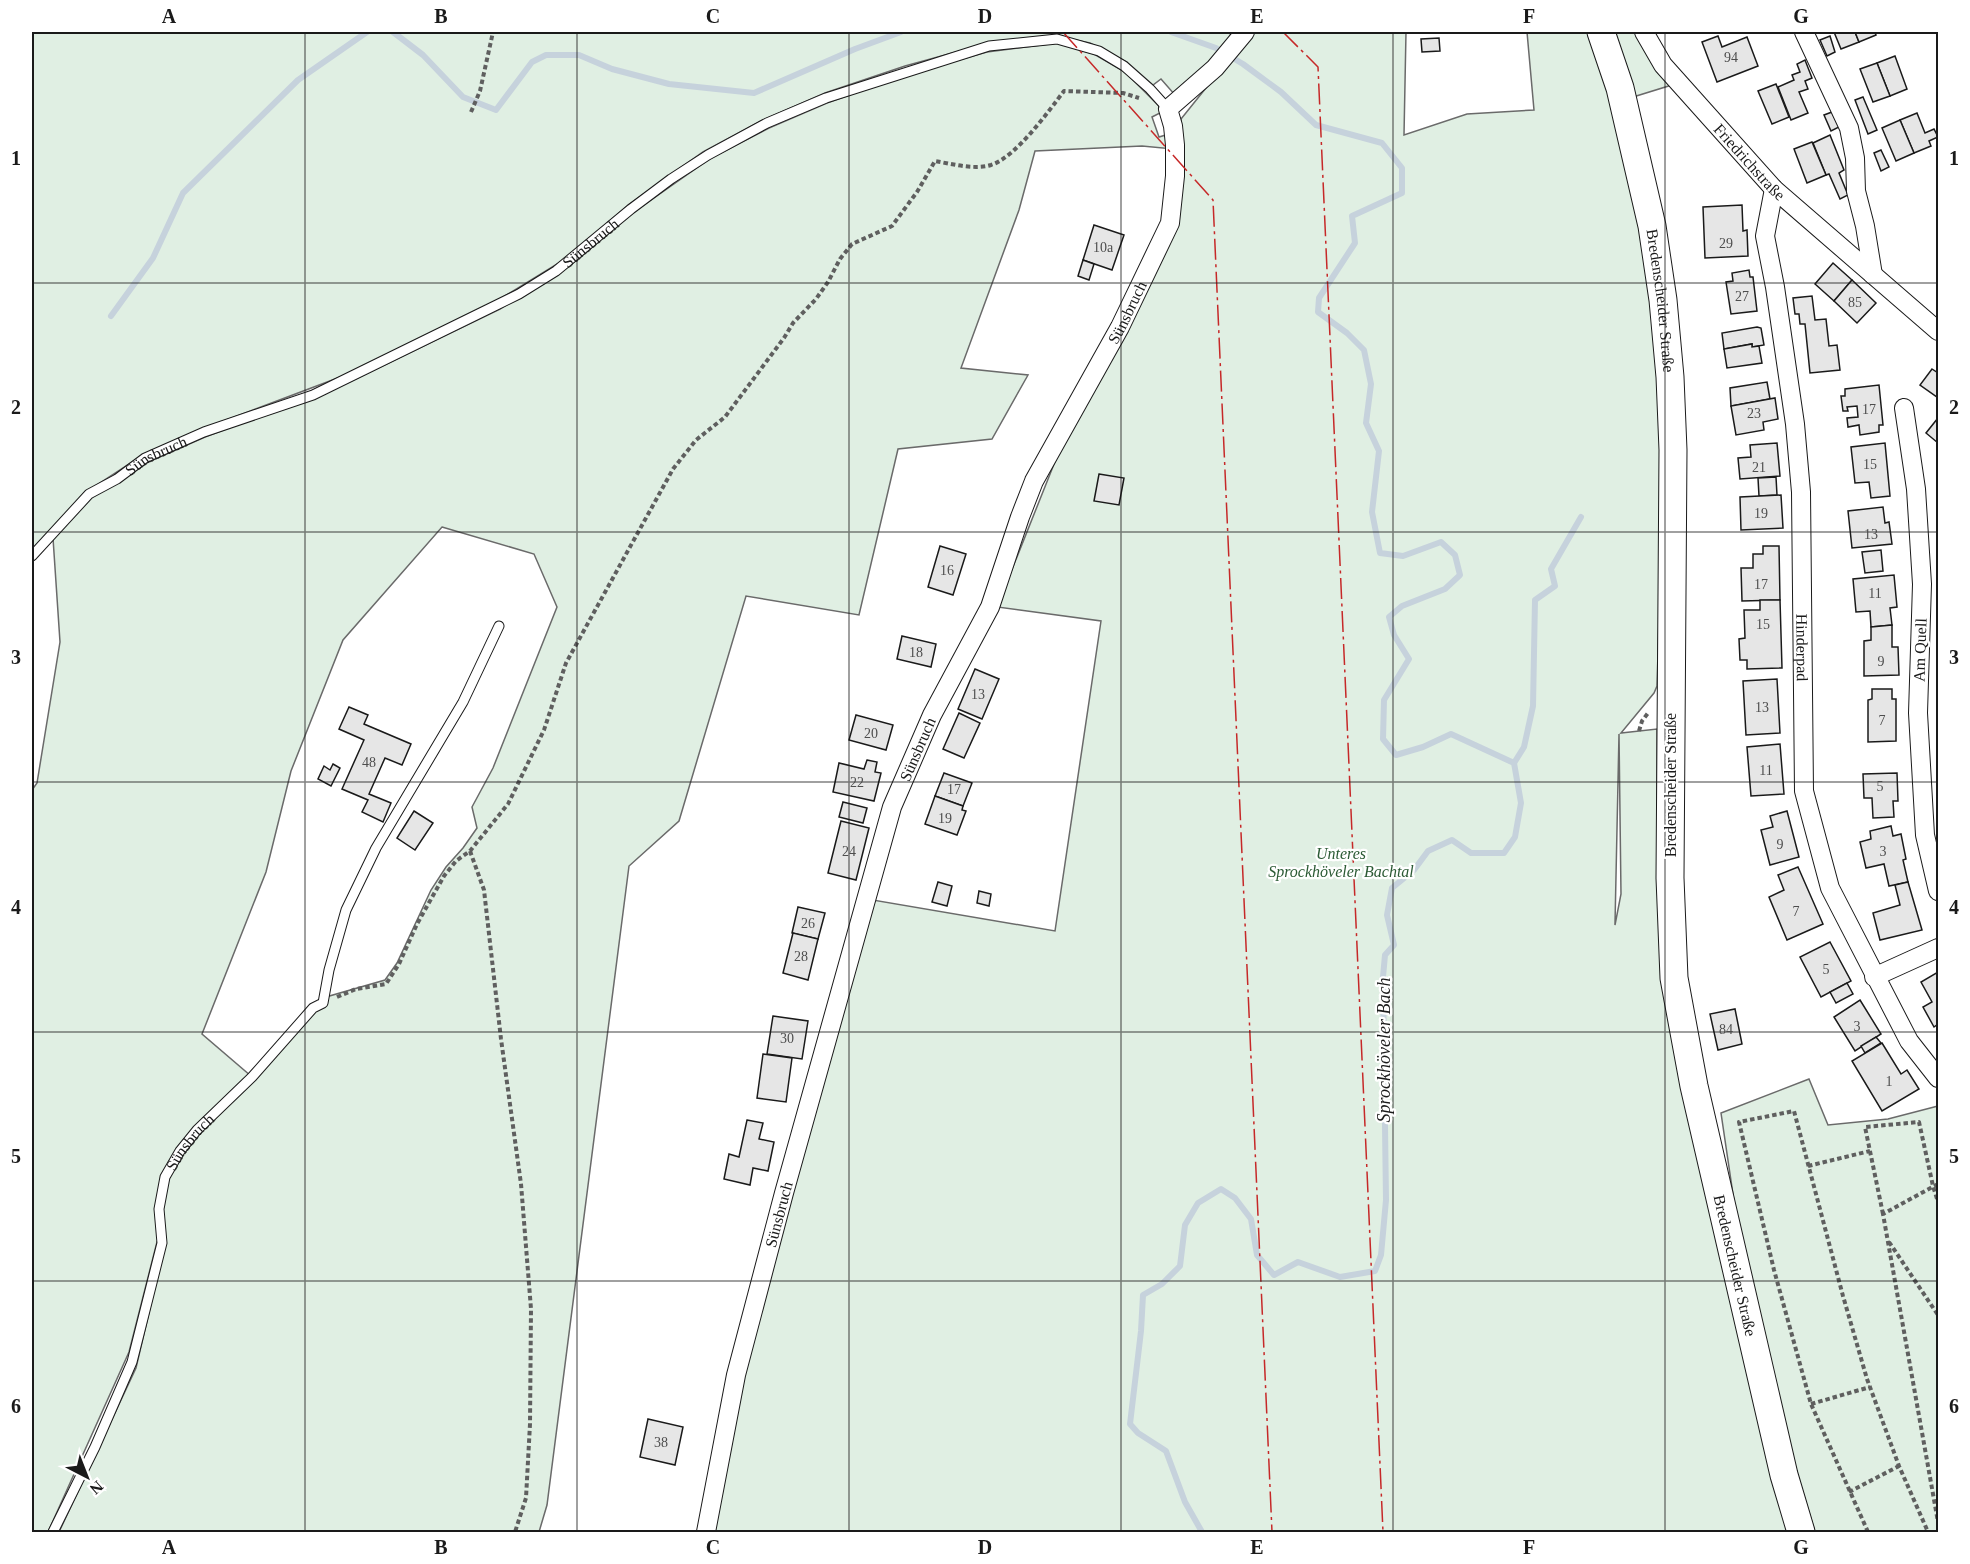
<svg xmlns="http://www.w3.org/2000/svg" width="1970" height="1564" viewBox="0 0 1970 1564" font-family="Georgia,serif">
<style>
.green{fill:#e0efe3;stroke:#6a6a6a;stroke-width:1.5;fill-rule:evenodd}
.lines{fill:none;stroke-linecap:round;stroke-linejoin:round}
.stream{stroke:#c6d2dc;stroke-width:6}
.building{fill:#e6e6e6;stroke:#1a1a1a;stroke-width:1.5}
.service-casing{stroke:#1a1a1a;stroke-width:11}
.minor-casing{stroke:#1a1a1a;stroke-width:20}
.primary-casing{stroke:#1a1a1a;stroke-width:29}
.path{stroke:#5f5f5f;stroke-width:4;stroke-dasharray:4.5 3;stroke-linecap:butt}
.service{stroke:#fff;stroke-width:9}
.minor{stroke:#fff;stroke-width:18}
.primary{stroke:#fff;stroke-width:27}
.power{stroke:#c62828;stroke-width:1.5;stroke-dasharray:21 4.5 3 4.5;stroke-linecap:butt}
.grid{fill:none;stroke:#1a1a1a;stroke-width:1.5;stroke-opacity:0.55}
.labels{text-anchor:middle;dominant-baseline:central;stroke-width:4.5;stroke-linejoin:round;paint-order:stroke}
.number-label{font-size:14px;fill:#4d4d4d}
.street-label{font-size:16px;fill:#1a1a1a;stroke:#fff}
.park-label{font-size:16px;font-style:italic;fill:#2b5a34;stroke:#fff}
.water-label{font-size:18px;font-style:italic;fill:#1a1a1a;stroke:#fff}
.neatline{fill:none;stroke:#1a1a1a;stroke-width:2}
.grid-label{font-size:20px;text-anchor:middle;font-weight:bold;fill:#1a1a1a}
</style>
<rect width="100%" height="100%" fill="#fff"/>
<g class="green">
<path d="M 32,32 L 1225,32 L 1237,36 L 1175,95 L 1161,79 L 1153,85 L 1127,62 L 1090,43 L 1056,36 L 989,43 L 905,66 L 825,93 L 761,121 L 703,152 L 628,205 L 567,258 L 495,302 L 343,376 L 208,427 L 143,455 L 86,492 L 32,552 Z"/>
<path d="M 1251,32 L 1406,32 L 1404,135 L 1467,114 L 1534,110 L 1527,32 L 1588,32 L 1630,147 L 1650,294 L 1664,453 L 1657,686 L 1654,693 L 1621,733 L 1657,729 L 1657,875 L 1790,1532 L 705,1532 L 739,1375 L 873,900 L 1055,931 L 1101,621 L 997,607 L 1066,434 L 1149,278 L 1182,142 L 1181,119 ZM 1619,734 L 1621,894 L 1615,925 L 1615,924 Z"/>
<path d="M 1613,32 L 1637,32 L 1675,84 L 1633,97 Z"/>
<path d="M 1057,43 L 1094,54 L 1125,72 L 1159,106 L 1162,112 L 1152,117 L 1159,137 L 1169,134 L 1173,149 L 1142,146 L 1035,151 L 1019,210 L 961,368 L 1028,375 L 992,439 L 898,449 L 859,615 L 746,596 L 679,821 L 629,866 L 547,1505 L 539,1532 L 59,1532 L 136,1368 L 165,1244 L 157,1242 L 129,1352 L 48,1532 L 32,1532 L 32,790 L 37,783 L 60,642 L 53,538 L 91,498 L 146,463 L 205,437 L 347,383 L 500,309 L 573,263 L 634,212 L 711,158 L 769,128 L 827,103 L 905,75 L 987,52 ZM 442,527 L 534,554 L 557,607 L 493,768 L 472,807 L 477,828 L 463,848 L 446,867 L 431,890 L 397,963 L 385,980 L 326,997 L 251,1076 L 202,1034 L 266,872 L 291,771 L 343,640 Z"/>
<path d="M 1809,1079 L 1828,1125 L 1888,1119 L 1938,1106 L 1938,1532 L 1815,1532 L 1793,1460 L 1738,1228 L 1721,1113 Z"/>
</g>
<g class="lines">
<g class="stream">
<path d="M 393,32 L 423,55 L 463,97 L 496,110 L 532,62 L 546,55 L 579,55 L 612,69 L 669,84 L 754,93 L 855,49 L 901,32"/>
<path d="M 1171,32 L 1216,48 L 1243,64 L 1281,92 L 1316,125 L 1382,143 L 1402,168 L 1402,193 L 1352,216 L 1355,243 L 1319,298 L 1318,312 L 1347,333 L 1364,350 L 1371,384 L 1366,423 L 1379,451 L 1372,512 L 1380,553 L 1403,556 L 1441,542 L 1455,555 L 1460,575 L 1445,589 L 1402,606 L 1389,617 L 1394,635 L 1409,659 L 1384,700 L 1383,739 L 1396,755 L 1423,747 L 1451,734 L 1514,763 L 1521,803 L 1515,837 L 1504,853 L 1471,853 L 1452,840 L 1428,851 L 1414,870 L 1392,888 L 1387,915 L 1394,945 L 1385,955 L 1383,977 L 1386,1200 L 1381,1255 L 1375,1271 L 1340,1277 L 1298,1262 L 1274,1275 L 1257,1255 L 1251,1219 L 1235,1198 L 1221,1189 L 1198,1203 L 1185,1225 L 1180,1266 L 1162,1284 L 1143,1295 L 1141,1331 L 1130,1424 L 1138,1433 L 1166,1451 L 1185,1502 L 1202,1532"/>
<path d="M 111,316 L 153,258 L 183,193 L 298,80 L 367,32"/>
<path d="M 1514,763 L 1524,747 L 1533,706 L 1535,600 L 1555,586 L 1551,569 L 1581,517"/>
</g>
</g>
<g class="building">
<path d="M 1834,32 L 1855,32 L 1859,42 L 1841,49 Z"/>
<path d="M 1855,32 L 1875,32 L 1876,35 L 1859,42 Z"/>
<path d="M 1718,36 L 1722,47 L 1747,37 L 1758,66 L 1717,82 L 1702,42 Z"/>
<path d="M 1830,36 L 1835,52 L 1827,56 L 1820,40 Z"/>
<path d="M 1439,38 L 1440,51 L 1422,52 L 1421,39 Z"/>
<path d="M 1895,56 L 1907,89 L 1890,96 L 1877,63 Z"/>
<path d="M 1805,60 L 1812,78 L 1805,81 L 1808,89 L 1799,92 L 1808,113 L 1791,120 L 1778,87 L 1794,80 L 1792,75 L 1800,72 L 1797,64 Z"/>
<path d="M 1877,63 L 1890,96 L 1873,102 L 1860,69 Z"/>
<path d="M 1776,84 L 1789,117 L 1772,124 L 1758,91 Z"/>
<path d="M 1863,97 L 1877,130 L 1868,134 L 1855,100 Z"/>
<path d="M 1832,112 L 1839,127 L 1831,131 L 1824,115 Z"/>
<path d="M 1917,113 L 1925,133 L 1934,129 L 1938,137 L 1929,141 L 1931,146 L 1914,153 L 1900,120 Z"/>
<path d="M 1900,120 L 1914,153 L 1896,161 L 1882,128 Z"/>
<path d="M 1830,135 L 1844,170 L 1839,173 L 1848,195 L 1840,199 L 1829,174 L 1826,175 L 1813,143 Z"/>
<path d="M 1812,142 L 1826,175 L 1807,183 L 1794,149 Z"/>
<path d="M 1881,150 L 1889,167 L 1881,171 L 1874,153 Z"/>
<path d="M 1742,205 L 1743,231 L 1747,230 L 1748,256 L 1705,258 L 1703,207 Z"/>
<path d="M 1094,225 L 1124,235 L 1112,270 L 1083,260 Z"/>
<path d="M 1083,260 L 1094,264 L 1089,280 L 1078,276 Z"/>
<path d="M 1833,263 L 1852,280 L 1834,301 L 1815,284 Z"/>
<path d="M 1749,270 L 1750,277 L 1753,277 L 1757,311 L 1731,314 L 1726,282 L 1733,281 L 1732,273 Z"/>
<path d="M 1852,280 L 1876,303 L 1857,323 L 1834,301 Z"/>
<path d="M 1812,296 L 1815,320 L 1826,319 L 1829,346 L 1837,345 L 1840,370 L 1810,373 L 1805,324 L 1800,324 L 1799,314 L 1795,314 L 1793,298 Z"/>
<path d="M 1757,327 L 1761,328 L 1764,345 L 1752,347 L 1752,344 L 1724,349 L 1722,333 Z"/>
<path d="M 1752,344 L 1752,347 L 1759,346 L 1762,363 L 1727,368 L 1724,349 Z"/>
<path d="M 1932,369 L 1938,373 L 1937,397 L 1920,385 Z"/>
<path d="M 1767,382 L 1770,399 L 1731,406 L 1730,388 Z"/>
<path d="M 1879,385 L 1883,425 L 1879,425 L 1879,432 L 1860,435 L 1859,425 L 1848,427 L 1847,418 L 1858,417 L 1857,406 L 1847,407 L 1848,411 L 1843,411 L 1841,396 L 1845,396 L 1845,389 Z"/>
<path d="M 1775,398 L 1778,419 L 1763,422 L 1764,430 L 1736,435 L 1731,406 Z"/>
<path d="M 1938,418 L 1938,443 L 1926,433 Z"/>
<path d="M 1777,443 L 1780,476 L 1740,479 L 1738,458 L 1751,457 L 1750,445 Z"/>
<path d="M 1885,443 L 1890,496 L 1871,498 L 1869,482 L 1855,483 L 1851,447 Z"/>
<path d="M 1099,474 L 1124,478 L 1119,505 L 1094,501 Z"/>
<path d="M 1776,477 L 1777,495 L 1759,496 L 1758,478 Z"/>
<path d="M 1781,495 L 1783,528 L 1741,530 L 1740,497 Z"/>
<path d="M 1883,507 L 1885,523 L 1889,522 L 1892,544 L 1852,548 L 1848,511 Z"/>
<path d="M 940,546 L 966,554 L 953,595 L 928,587 Z"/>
<path d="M 1763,546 L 1779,546 L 1780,600 L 1742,601 L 1741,568 L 1753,568 L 1753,554 L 1763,554 Z"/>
<path d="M 1881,550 L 1883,571 L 1865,573 L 1862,552 Z"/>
<path d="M 1894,575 L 1897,607 L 1890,608 L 1892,625 L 1871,627 L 1870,611 L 1856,612 L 1853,579 Z"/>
<path d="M 1760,600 L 1780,600 L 1782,668 L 1747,669 L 1747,660 L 1740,660 L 1739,639 L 1745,638 L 1744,610 L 1760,610 Z"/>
<path d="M 1892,625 L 1892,647 L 1898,647 L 1899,675 L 1864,676 L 1864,641 L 1871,640 L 1871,627 Z"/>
<path d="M 902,636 L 936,644 L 931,667 L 897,659 Z"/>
<path d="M 975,669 L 999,679 L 982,719 L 958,709 Z"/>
<path d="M 1777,679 L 1780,733 L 1746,735 L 1743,681 Z"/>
<path d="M 1872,689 L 1892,689 L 1892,699 L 1896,699 L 1896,741 L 1868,742 L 1868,700 L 1872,699 Z"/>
<path d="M 349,707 L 368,715 L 364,724 L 411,744 L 402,765 L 385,758 L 369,794 L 391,803 L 383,822 L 362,812 L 368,800 L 342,789 L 364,740 L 339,729 Z"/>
<path d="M 959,713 L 980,723 L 964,758 L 943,749 Z"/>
<path d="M 856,715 L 893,725 L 886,750 L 849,740 Z"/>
<path d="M 1780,744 L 1784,794 L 1751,796 L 1747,747 Z"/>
<path d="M 867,760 L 877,762 L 875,772 L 881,773 L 874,801 L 833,792 L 839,763 L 864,769 Z"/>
<path d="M 333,764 L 340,768 L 331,786 L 318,779 L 324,766 L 330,770 Z"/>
<path d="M 944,773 L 972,783 L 963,806 L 935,796 Z"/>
<path d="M 1897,773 L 1898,801 L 1893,801 L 1894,817 L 1873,818 L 1872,798 L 1864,798 L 1863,774 Z"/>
<path d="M 935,796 L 963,806 L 962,810 L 966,811 L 957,835 L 925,824 Z"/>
<path d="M 843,802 L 867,808 L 863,823 L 839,817 Z"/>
<path d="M 414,811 L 433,823 L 415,850 L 397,838 Z"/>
<path d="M 1787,811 L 1799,857 L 1770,865 L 1761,830 L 1773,827 L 1770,816 Z"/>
<path d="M 841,821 L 869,828 L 856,880 L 828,873 Z"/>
<path d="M 1891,826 L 1893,836 L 1901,834 L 1906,859 L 1903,860 L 1908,882 L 1889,886 L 1884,864 L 1866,868 L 1860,842 L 1871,839 L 1870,831 Z"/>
<path d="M 1798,867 L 1823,924 L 1787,940 L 1769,897 L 1784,890 L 1778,875 Z"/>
<path d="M 938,882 L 952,886 L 947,906 L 932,902 Z"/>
<path d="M 1908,882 L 1922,930 L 1880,940 L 1873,913 L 1900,905 L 1895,885 Z"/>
<path d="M 979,891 L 991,894 L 989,906 L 977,903 Z"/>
<path d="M 798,907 L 825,913 L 818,939 L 792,933 Z"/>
<path d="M 793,933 L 818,939 L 808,980 L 783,973 Z"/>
<path d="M 1830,942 L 1851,981 L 1821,997 L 1800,957 Z"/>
<path d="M 1938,972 L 1938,1024 L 1934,1027 L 1923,1007 L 1932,1002 L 1921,982 Z"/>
<path d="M 1847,983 L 1853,994 L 1836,1003 L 1830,992 Z"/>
<path d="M 1860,1000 L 1881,1034 L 1855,1051 L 1834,1017 Z"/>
<path d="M 1735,1009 L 1742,1044 L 1718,1050 L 1710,1014 Z"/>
<path d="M 773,1016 L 808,1021 L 802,1059 L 767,1054 Z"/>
<path d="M 1876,1037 L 1881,1043 L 1865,1053 L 1861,1046 Z"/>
<path d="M 1882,1043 L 1901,1074 L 1907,1070 L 1919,1089 L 1882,1111 L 1852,1061 Z"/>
<path d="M 763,1054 L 792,1058 L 786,1102 L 757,1098 Z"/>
<path d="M 747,1120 L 763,1123 L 759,1139 L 774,1142 L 768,1171 L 753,1168 L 750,1185 L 724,1179 L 729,1154 L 739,1157 Z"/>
<path d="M 648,1419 L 683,1427 L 675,1465 L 640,1457 Z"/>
</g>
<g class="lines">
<g class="service-casing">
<g id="service">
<path id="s1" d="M 32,556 L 89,494 L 117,479 L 145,458 L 204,432 L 313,395 L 519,294 L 556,271 L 631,209 L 671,179 L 708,155 L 767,123 L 826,98 L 989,46 L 1057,39 L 1099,51 L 1124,66 L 1150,89 L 1168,109"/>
<path id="s2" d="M 53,1532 L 95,1447 L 132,1362 L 162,1243 L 159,1209 L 165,1177 L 180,1151 L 197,1130 L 252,1077 L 313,1008 L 323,1003 L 329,970 L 346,910 L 376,848 L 463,702 L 499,626"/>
</g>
</g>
<g class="minor-casing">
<g id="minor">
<path id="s3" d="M 1644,32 L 1663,65 L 1774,189 L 1938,331"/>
<path d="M 1804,32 L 1849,128 L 1855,158 L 1856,191 L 1865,226 L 1873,275"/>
<path id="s4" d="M 1774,189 L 1765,236 L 1775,287 L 1795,424 L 1801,492 L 1804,791 L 1830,888 L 1909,1041 L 1938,1078"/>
<path d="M 1904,408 L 1916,489 L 1922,584 L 1918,713 L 1925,835 L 1938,891"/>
<path d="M 1874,977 L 1938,948"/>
<path id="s5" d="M 706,1532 L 736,1375 L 784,1193 L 892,807 L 932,715 L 990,607 L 1020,517 L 1034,481 L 1120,327 L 1170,223 L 1175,176 L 1175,145 L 1173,126 L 1168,109 L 1215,68 L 1245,32"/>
</g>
</g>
<g class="primary-casing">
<g id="primary">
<path id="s6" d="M 1601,32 L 1620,88 L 1652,226 L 1663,300 L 1670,377 L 1673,450 L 1670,878 L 1674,978 L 1694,1086 L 1784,1475 L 1801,1532"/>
</g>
</g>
<g class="path">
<path d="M 471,112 L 480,91 L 493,32"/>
<path d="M 1639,731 L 1642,721 L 1648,713"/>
<path d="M 470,851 L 484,890 L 501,1039 L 521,1184 L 531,1309 L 530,1424 L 526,1498 L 515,1532"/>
<path d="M 337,997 L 356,989 L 386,984 L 399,964 L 417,924 L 444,876 L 456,861 L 470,851 L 508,804 L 544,730 L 566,663 L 673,469 L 696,440 L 725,417 L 784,338 L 793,323 L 816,299 L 828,282 L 840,259 L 852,244 L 892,226 L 917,192 L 935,161 C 952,164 974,170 991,165 C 1016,157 1048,112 1064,91 L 1123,93 L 1139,98"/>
<path d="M 1808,1166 L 1870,1151"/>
<path d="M 1938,1184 L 1883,1214 L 1938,1522"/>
<path d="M 1883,1214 L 1865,1127 L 1919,1122 L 1933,1186 L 1938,1202"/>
<path d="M 1889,1242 L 1938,1315"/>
<path d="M 1811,1404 L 1870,1387"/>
<path d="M 1849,1492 L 1899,1466"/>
<path d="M 1868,1532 L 1811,1404 L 1774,1270 L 1739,1122 L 1794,1111 L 1843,1296 L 1867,1379 L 1899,1466 L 1928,1532"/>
</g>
<use href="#service" class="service"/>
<use href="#minor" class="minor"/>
<use href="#primary" class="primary"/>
<g class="power">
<path d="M 1063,32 L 1213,200 L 1272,1532"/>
<path d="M 1283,32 L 1318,67 L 1383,1532"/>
</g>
</g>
<path class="grid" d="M 305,32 L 305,1532M 577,32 L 577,1532M 849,32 L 849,1532M 1121,32 L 1121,1532M 1393,32 L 1393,1532M 1665,32 L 1665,1532M 32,283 L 1938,283M 32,532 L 1938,532M 32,782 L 1938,782M 32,1032 L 1938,1032M 32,1281 L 1938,1281"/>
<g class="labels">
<g class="number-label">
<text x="1731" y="57">94</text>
<text x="1726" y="243">29</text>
<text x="1103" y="247">10a</text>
<text x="1742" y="296">27</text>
<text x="1855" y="302">85</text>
<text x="1869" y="409">17</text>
<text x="1754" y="413">23</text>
<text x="1870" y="464">15</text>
<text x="1759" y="467">21</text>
<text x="1761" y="513">19</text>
<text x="1871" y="534">13</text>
<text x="947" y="570">16</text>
<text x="1761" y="584">17</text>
<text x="1875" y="593">11</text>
<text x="1763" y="624">15</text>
<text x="916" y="652">18</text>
<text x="1881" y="661">9</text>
<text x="978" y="694">13</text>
<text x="1762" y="707">13</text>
<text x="1882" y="720">7</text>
<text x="871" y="733">20</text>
<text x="369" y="762">48</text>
<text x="1766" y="770">11</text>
<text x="857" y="782">22</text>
<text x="1880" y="786">5</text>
<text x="954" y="789">17</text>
<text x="945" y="818">19</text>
<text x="1780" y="844">9</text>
<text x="849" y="851">24</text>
<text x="1883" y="851">3</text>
<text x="1796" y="911">7</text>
<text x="808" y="923">26</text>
<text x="801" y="956">28</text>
<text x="1826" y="969">5</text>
<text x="1857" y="1026">3</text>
<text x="1726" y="1029">84</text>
<text x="787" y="1038">30</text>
<text x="1889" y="1081">1</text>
<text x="661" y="1442">38</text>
</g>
<g class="street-label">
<text stroke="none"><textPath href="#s3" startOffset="168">Friedrichstraße</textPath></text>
<text stroke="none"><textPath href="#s1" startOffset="648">Sünsbruch</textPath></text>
<text stroke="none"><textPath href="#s6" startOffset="276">Bredenscheider Straße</textPath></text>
<text stroke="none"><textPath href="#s5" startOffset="1298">Sünsbruch</textPath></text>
<text stroke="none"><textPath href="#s1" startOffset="162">Sünsbruch</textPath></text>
<text stroke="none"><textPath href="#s4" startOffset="462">Hinderpad</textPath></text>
<text transform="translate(1920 650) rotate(-88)">Am Quell</text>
<text stroke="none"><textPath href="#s5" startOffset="812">Sünsbruch</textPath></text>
<text transform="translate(1670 785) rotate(-90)">Bredenscheider Straße</text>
<text stroke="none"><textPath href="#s2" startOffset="420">Sünsbruch</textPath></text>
<text stroke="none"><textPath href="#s5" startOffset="326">Sünsbruch</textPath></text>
<text stroke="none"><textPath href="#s6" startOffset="1248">Bredenscheider Straße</textPath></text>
</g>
<g class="park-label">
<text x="1341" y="853">Unteres<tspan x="1341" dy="18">Sprockhöveler Bachtal</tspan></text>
</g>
<g class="water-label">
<text transform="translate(1384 1050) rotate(-90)">Sprockhöveler Bach</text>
</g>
</g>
<rect width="1970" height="1564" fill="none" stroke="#ffffff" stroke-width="66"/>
<g transform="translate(87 1477) rotate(138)" stroke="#ffffff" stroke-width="4.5" paint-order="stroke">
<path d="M0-4.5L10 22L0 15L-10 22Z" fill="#1a1a1a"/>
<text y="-9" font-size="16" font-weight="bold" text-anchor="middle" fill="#1a1a1a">N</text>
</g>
<rect x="33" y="33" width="1904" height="1498" class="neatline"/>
<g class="grid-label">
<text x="169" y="23">A</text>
<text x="441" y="23">B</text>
<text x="713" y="23">C</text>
<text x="985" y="23">D</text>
<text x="1257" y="23">E</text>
<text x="1529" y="23">F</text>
<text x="1801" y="23">G</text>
<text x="16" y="165">1</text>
<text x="1954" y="165">1</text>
<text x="16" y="414">2</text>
<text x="1954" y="414">2</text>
<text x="16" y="664">3</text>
<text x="1954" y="664">3</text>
<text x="16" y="914">4</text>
<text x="1954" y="914">4</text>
<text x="16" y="1163">5</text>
<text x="1954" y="1163">5</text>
<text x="16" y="1413">6</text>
<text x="1954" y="1413">6</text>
<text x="169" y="1554">A</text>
<text x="441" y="1554">B</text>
<text x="713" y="1554">C</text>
<text x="985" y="1554">D</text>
<text x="1257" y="1554">E</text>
<text x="1529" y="1554">F</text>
<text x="1801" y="1554">G</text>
</g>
</svg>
